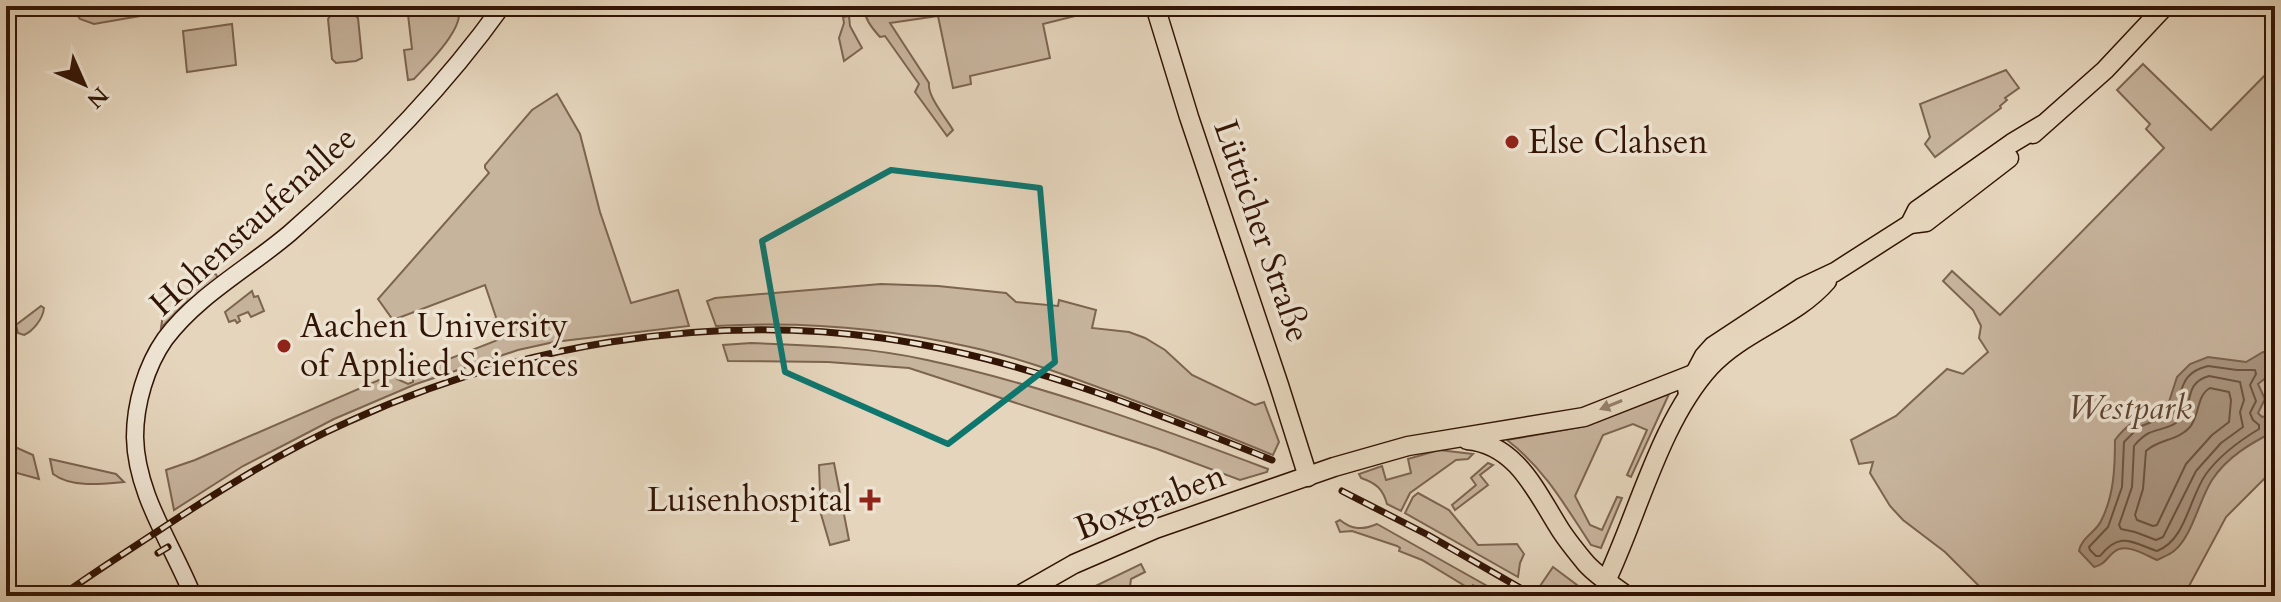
<svg xmlns="http://www.w3.org/2000/svg" width="2281" height="602" viewBox="0 0 2281 602" font-family="Cardo,serif">
<style>
.green{fill:#c7b49d;stroke:#7c6450;stroke-width:2}
.water{fill:#a8937d;stroke:#79604d;stroke-width:2}
.lines{fill:none;stroke-linecap:round;stroke-linejoin:round}
.shore{stroke:#6d5440;stroke-width:2}
.secondary-casing{stroke:#321404;stroke-width:19}
.primary-casing{stroke:#321404;stroke-width:21}
.secondary{stroke:#eee4d3;stroke-width:16}
.primary{stroke:#e5d5bc;stroke-width:18}
.rail-casing{stroke:#321404;stroke-width:7}
.rail{stroke:#eee4d3;stroke-width:4;stroke-dasharray:12;stroke-linecap:butt}
.oneway{fill:#947e69}
.marked{fill:none;stroke:#0f766e;stroke-width:6;stroke-linejoin:round}
.poi-dot{fill:#8f2418;stroke:#eee4d3;stroke-width:3}
.labels{text-anchor:middle;dominant-baseline:central;stroke-width:7;stroke-linejoin:round;paint-order:stroke}
.poi-label{font-size:34px;fill:#321404;stroke:#eee4d3;text-anchor:start}
.street-label{font-size:34px;fill:#321404;stroke:#eee4d3}
.park-label{font-size:34px;font-style:italic;fill:#5f4432;stroke:#eee4d3}
</style>
<rect width="100%" height="100%" fill="#e5d5bc"/>
<filter id="stains"><feTurbulence type="fractalNoise" baseFrequency=".0025" numOctaves="4"/><feColorMatrix values="0 0 0 0 .2 0 0 0 0 .09 0 0 0 0 .02 0 0 0 .5 -.17"/></filter>
<radialGradient id="worn" r=".72"><stop offset=".6" stop-color="#630" stop-opacity="0"/><stop offset="1" stop-color="#630" stop-opacity=".3"/></radialGradient>
<g class="green">
<path d="M 76,6 L 198,6 L 94,24 L 80,19 L 75,12 Z"/>
<path d="M 407,6 L 454,6 L 459,10 C 463,30 427,65 414,79 L 408,80 L 404,50 L 412,49 Z"/>
<path d="M 863,6 L 1115,6 L 1043,24 L 1050,58 L 970,76 L 971,84 L 953,88 L 938,16 L 890,23 L 929,83 C 927,96 946,118 953,130 L 947,136 L 915,92 L 919,84 L 885,36 L 880,37 C 871,27 865,19 863,6 Z"/>
<path d="M 351,12 L 358,18 L 362,58 L 356,61 L 336,63 L 332,59 L 328,19 L 331,15 Z"/>
<path d="M 849,16 L 850,26 L 862,48 L 844,61 L 839,38 L 844,23 L 843,17 Z"/>
<path d="M 232,24 L 236,65 L 187,72 L 183,31 Z"/>
<path d="M 2143,64 L 2211,130 L 2275,65 L 2275,468 L 2226,517 L 2188,588 L 2180,596 L 1989,596 L 1945,552 L 1903,520 L 1890,506 L 1870,473 L 1873,462 L 1859,464 L 1851,440 L 1896,416 L 1947,369 L 1963,374 L 1988,352 L 1979,338 L 1981,326 L 1973,310 L 1943,281 L 1952,271 L 2000,315 L 2164,148 L 2146,129 L 2150,124 L 2117,90 Z"/>
<path d="M 2006,70 L 2019,88 L 2005,98 L 2007,100 L 2000,106 L 2001,108 L 1935,157 L 1925,144 L 1930,137 L 1920,104 Z"/>
<path d="M 557,94 L 580,134 L 600,212 L 631,303 L 678,290 L 689,326 L 554,342 L 518,350 L 416,384 L 334,419 L 288,443 L 243,466 L 174,510 L 166,470 L 195,460 L 395,373 L 397,379 L 408,384 L 413,382 L 413,376 L 418,371 L 503,338 L 485,285 L 393,320 L 378,299 L 489,173 L 485,168 L 485,165 L 532,110 Z"/>
<path d="M 215,273 L 218,278 L 183,305 L 161,328 L 163,314 Z"/>
<path d="M 881,284 L 938,286 L 1006,293 L 1016,302 L 1058,306 L 1059,300 L 1096,310 L 1092,328 L 1129,332 L 1145,338 L 1165,350 L 1192,375 L 1255,405 L 1264,402 L 1279,442 L 1273,455 C 1217,432 1161,410 1103,389 C 1060,373 1016,357 970,347 C 887,328 801,321 716,326 L 707,301 L 715,298 Z"/>
<path d="M 252,291 L 254,297 L 258,296 L 264,311 L 251,317 L 248,312 L 238,316 L 240,321 L 237,323 L 235,320 L 229,322 L 225,312 Z"/>
<path d="M 41,306 L 44,308 C 43,319 33,331 24,335 L 18,333 L 16,325 Z"/>
<path d="M 751,343 C 810,345 869,347 927,360 C 1043,385 1157,427 1268,469 L 1267,472 L 1240,480 L 1157,449 L 909,368 L 828,362 L 728,361 L 723,345 Z"/>
<path d="M 1669,394 L 1631,477 L 1627,475 L 1647,430 L 1633,424 L 1603,435 L 1575,496 L 1590,525 L 1602,530 L 1617,497 L 1622,498 L 1601,548 L 1591,545 C 1566,507 1544,468 1507,440 L 1586,426 Z"/>
<path d="M 6,443 L 33,455 L 39,479 L 10,471 L 6,472 Z"/>
<path d="M 1439,450 L 1473,454 L 1468,459 L 1456,460 L 1410,493 L 1401,511 L 1387,504 C 1383,489 1376,483 1361,478 L 1359,474 L 1382,466 L 1386,480 L 1411,473 L 1408,459 Z"/>
<path d="M 50,459 L 116,474 L 124,482 C 101,484 72,488 53,474 Z"/>
<path d="M 834,463 L 849,540 L 830,545 L 816,497 L 820,492 L 819,465 Z"/>
<path d="M 1488,463 L 1493,465 L 1480,475 L 1488,485 L 1455,510 L 1452,505 L 1476,485 L 1471,478 Z"/>
<path d="M 1418,493 L 1449,510 L 1478,545 L 1517,544 L 1524,554 L 1520,563 L 1518,577 L 1405,513 L 1413,497 Z"/>
<path d="M 1340,520 C 1352,530 1363,530 1377,524 L 1505,596 L 1491,596 L 1473,585 L 1470,589 L 1422,560 L 1399,551 L 1400,548 L 1397,546 L 1352,531 L 1340,532 L 1336,522 Z"/>
<path d="M 1141,564 L 1145,572 L 1131,579 L 1130,587 L 1133,596 L 1087,596 L 1085,591 Z"/>
<path d="M 1553,567 L 1577,585 L 1579,588 L 1579,596 L 1562,596 L 1546,587 L 1542,592 L 1538,589 Z"/>
</g>
<path class="water" d="M 2263,352 L 2275,353 L 2275,377 L 2267,377 L 2258,384 L 2265,399 L 2258,413 L 2262,417 L 2275,414 L 2275,431 C 2251,443 2227,457 2212,480 C 2199,500 2192,537 2174,551 C 2169,555 2163,557 2157,560 C 2145,555 2126,542 2114,552 C 2106,558 2106,564 2094,567 L 2079,551 C 2081,538 2096,532 2101,521 C 2114,496 2115,467 2115,440 C 2132,417 2144,419 2167,408 L 2177,377 L 2190,364 L 2208,357 L 2246,362 Z"/>
<g class="lines">
<g class="shore">
<path d="M 2208,366 L 2237,370 L 2255,370 L 2256,374 L 2250,385 L 2256,401 L 2250,413 L 2253,420 L 2259,425 L 2259,429 C 2239,441 2220,455 2206,474 C 2189,498 2186,540 2157,551 C 2131,542 2120,531 2100,556 L 2096,556 L 2090,550 L 2089,547 L 2108,527 L 2122,487 L 2124,442 L 2139,427 L 2172,414 C 2184,393 2178,373 2208,366 Z"/>
<path d="M 2209,376 L 2240,382 L 2244,400 L 2240,412 L 2243,427 L 2221,443 L 2196,471 L 2163,537 L 2156,540 L 2135,532 L 2121,529 L 2119,525 L 2132,487 L 2134,446 C 2138,441 2143,436 2149,433 C 2160,428 2175,428 2183,416 C 2193,400 2185,383 2209,376 Z"/>
<path d="M 2210,388 L 2229,392 L 2231,400 L 2229,422 L 2212,435 L 2186,464 L 2157,525 L 2153,526 L 2137,520 L 2135,515 L 2143,489 L 2146,451 C 2158,439 2178,441 2190,427 C 2200,415 2196,396 2210,388 Z"/>
</g>
<g class="secondary-casing">
<path id="secondary" d="M 193,596 C 172,544 136,494 135,437 C 135,404 146,366 165,339 C 198,295 249,268 290,233 C 368,165 442,90 502,6"/>
</g>
<g class="primary-casing">
<g id="primary">
<path d="M 1155,6 L 1189,117 L 1279,385 L 1308,477"/>
<path d="M 2033,134 L 2105,70 L 2165,6"/>
<path d="M 1910,224 L 1926,222 L 2009,158"/>
<path d="M 1688,394 L 1687,388 L 1704,356 L 1713,346 L 1801,288 L 1835,272 L 1888,238 L 1910,224 L 1917,210 L 2012,143 L 2042,125"/>
<path d="M 1467,440 C 1515,444 1535,489 1558,526 C 1565,538 1575,550 1584,561 C 1595,575 1613,585 1627,596"/>
<path d="M 1606,581 C 1638,514 1660,422 1710,367 C 1743,331 1795,318 1827,281"/>
<path d="M 1018,596 L 1074,564 L 1155,529 L 1334,467 L 1408,446 L 1584,417 L 1696,373"/>
</g>
</g>
<use href="#secondary" class="secondary"/>
<use href="#primary" class="primary"/>
<g class="rail-casing">
<g id="rail">
<path d="M 1342,491 L 1428,535 L 1534,596"/>
<path d="M 158,553 L 168,547"/>
<path d="M 61,596 C 93,573 126,552 158,531 C 220,490 282,451 350,421 C 514,346 703,313 882,338 C 1017,357 1146,409 1272,460"/>
</g>
</g>
<use href="#rail" class="rail"/>
</g>
<defs><path id="oneway-solid" d="M-6-.8H1V-3.2L6.5 0L1 3.2V.8H-6Z" transform="scale(2)"/></defs>
<use class="oneway" href="#oneway-solid" transform="translate(1611 405) rotate(158)"/>
<path class="marked" d="M 891,170 L 1040,188 L 1055,362 L 948,444 L 785,372 L 762,241 Z"/>
<g class="poi-dot">
<circle cx="1512" cy="142" r="8"/>
<circle cx="284" cy="346" r="8"/>
<path d="M866 488h8v8h8v8h-8v8h-8v-8h-8v-8h8z"/>
</g>
<g class="labels">
<g class="poi-label">
<text x="1528" y="142">Else Clahsen</text>
<text x="300" y="326">Aachen University<tspan x="300" dy="39">of Applied Sciences</tspan></text>
<text x="852" y="500" text-anchor="end">Luisenhospital</text>
</g>
<g class="street-label">
<text transform="translate(253 221) rotate(-42)">Hohenstaufenallee</text>
<text transform="translate(1262 231) rotate(71)">Lütticher Straße</text>
<text transform="translate(1150 502) rotate(-21)">Boxgraben</text>
</g>
<g class="park-label">
<text x="2130" y="408">Westpark</text>
</g>
</g>
<rect width="2281" height="602" fill="none" stroke="#e5d5bc" stroke-width="32"/>
<rect x="8" y="8" width="2265" height="586" fill="none" stroke="#321404" stroke-width="4"/>
<rect x="16" y="16" width="2249" height="570" fill="none" stroke="#321404" stroke-width="2"/>
<g transform="translate(84 84) rotate(135)" stroke="#eee4d3" stroke-width="6" paint-order="stroke">
<path d="M0-6L14 30L0 20L-14 30Z" fill="#321404"/>
<text y="-12" font-size="22" font-weight="bold" text-anchor="middle" fill="#321404">N</text>
</g>
<rect width="100%" height="100%" filter="url(#stains)"/>
<rect width="100%" height="100%" fill="url(#worn)"/>
</svg>
